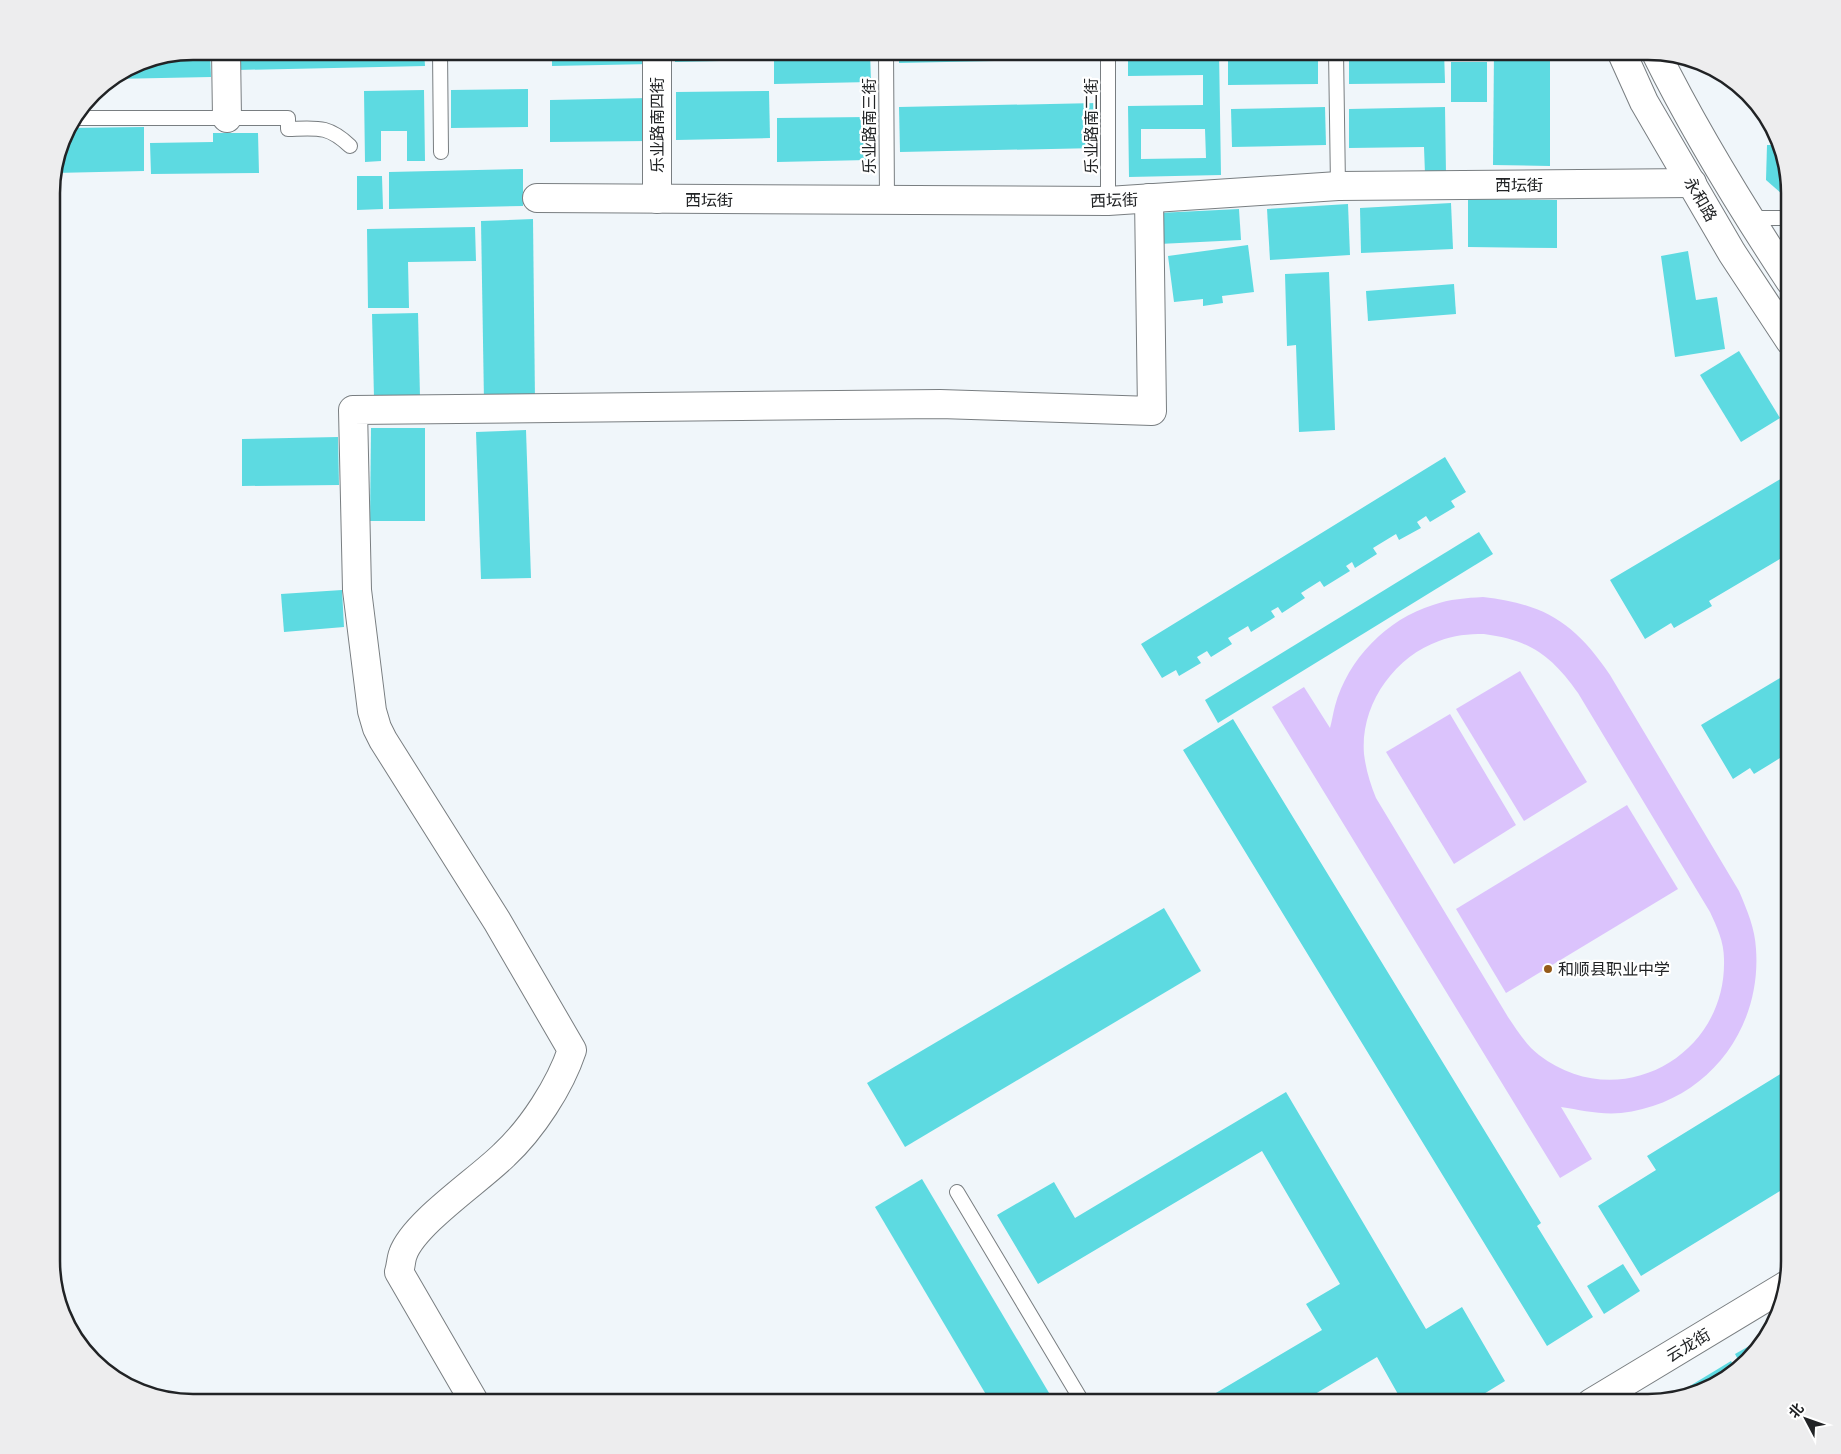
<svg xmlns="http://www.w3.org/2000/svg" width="1841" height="1454" viewBox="0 0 1841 1454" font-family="Ubuntu,'Noto Sans SC',sans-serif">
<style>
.green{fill:#dbc3fc;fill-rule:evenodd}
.building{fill:#5ddae1;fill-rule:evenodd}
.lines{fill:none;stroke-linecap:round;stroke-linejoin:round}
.lane-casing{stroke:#797e81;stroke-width:16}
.street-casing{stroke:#797e81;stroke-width:30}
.secondary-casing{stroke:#797e81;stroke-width:30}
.lane{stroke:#fff;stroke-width:14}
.street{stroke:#fff;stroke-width:28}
.secondary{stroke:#fff;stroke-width:28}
.poi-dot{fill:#955b19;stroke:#fff;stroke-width:2}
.labels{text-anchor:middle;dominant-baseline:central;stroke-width:4.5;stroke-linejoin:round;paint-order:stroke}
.street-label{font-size:16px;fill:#212325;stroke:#fff}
.poi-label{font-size:16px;fill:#212325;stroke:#fff;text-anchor:start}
.rim{fill:none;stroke:#212325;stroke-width:2.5}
</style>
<rect width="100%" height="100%" fill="#f0f6fa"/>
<g class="green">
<path d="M 1483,597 C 1545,604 1575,623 1610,675 L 1739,891 C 1747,910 1755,928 1756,949 C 1762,1032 1704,1104 1621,1113 C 1600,1115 1581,1110 1561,1107 L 1592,1159 L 1560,1178 L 1272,707 L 1304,687 L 1330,728 C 1332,721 1333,713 1335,706 C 1348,659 1387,619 1433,605 C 1450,599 1466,598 1483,597 ZM 1484,634 C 1530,640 1551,655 1578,693 L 1710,912 C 1717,927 1724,942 1724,959 C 1727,1057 1618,1116 1539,1055 C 1526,1045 1517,1030 1508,1017 L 1376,798 C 1370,783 1366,770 1364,754 C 1360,705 1394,657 1439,641 C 1454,635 1468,634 1484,634 Z"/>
<path d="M 1520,671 L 1587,782 L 1524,821 L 1456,709 Z"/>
<path d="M 1450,714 L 1516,825 L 1454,864 L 1386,752 Z"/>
<path d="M 1627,805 L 1678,889 L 1506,993 L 1456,909 Z"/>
</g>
<g class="building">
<path d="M 193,51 L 210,51 L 211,77 L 112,79 L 139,62 Z"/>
<path d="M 238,51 L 424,51 L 425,66 L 238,70 Z"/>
<path d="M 451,51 L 527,51 L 527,58 L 451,59 Z"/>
<path d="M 552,51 L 651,51 L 651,64 L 552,66 Z"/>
<path d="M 675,51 L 769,51 L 769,60 L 675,62 Z"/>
<path d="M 774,51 L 870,51 L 871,82 L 774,84 Z"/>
<path d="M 899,51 L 1098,51 L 1098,59 L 899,63 Z"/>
<path d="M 1128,51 L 1219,51 L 1221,175 L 1129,177 L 1128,106 L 1203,105 L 1203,75 L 1128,76 ZM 1141,129 L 1205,129 L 1206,158 L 1141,159 Z"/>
<path d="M 1228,51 L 1318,51 L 1318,84 L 1228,85 Z"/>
<path d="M 1349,51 L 1444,51 L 1445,83 L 1349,84 Z"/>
<path d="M 1494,51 L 1550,51 L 1550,166 L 1493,165 Z"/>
<rect x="1451" y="62" width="36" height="40"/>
<path d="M 528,89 L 528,127 L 451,128 L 451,90 Z"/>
<path d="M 424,90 L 425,161 L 407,161 L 407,131 L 381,131 L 381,161 L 365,162 L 364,91 Z"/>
<path d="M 769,91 L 770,138 L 676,140 L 676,92 Z"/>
<path d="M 649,98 L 649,141 L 550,142 L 550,100 Z"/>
<path d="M 1097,103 L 1098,148 L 900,152 L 899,107 Z"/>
<path d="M 1325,107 L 1326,145 L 1232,147 L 1231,109 Z"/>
<path d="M 1445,107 L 1446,174 L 1425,174 L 1424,147 L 1349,148 L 1349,109 Z"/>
<path d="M 867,117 L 868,160 L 777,162 L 777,118 Z"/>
<path d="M 144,127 L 144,171 L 54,173 L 68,128 Z"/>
<path d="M 213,133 L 258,133 L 259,173 L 151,174 L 150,143 L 213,142 Z"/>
<path d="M 1767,145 L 1779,145 L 1790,193 L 1790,201 L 1766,180 Z"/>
<path d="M 523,169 L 523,206 L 389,209 L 389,172 Z"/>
<path d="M 357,176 L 382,176 L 383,209 L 357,210 Z"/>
<path d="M 1468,199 L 1557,200 L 1557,248 L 1468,247 Z"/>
<path d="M 1451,203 L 1453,249 L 1361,253 L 1360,208 Z"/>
<path d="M 1348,204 L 1350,255 L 1270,260 L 1267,209 Z"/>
<path d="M 1239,209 L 1241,240 L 1159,244 L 1158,213 Z"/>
<path d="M 533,219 L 535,401 L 484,402 L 481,221 Z"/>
<path d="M 475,227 L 476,261 L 408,262 L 409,308 L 368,308 L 367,229 Z"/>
<path d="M 1248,245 L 1254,292 L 1222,296 L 1223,303 L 1203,306 L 1203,299 L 1174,302 L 1168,256 Z"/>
<path d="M 1688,251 L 1696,300 L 1717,297 L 1725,349 L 1675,357 L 1661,256 Z"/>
<path d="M 1329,272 L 1335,430 L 1299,432 L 1296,345 L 1287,346 L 1285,274 Z"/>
<path d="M 1454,284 L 1456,314 L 1368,321 L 1366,291 Z"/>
<path d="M 418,313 L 420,397 L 374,398 L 372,314 Z"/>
<path d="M 1739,351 L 1780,418 L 1741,442 L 1700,375 Z"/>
<path d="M 371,428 L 425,428 L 425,521 L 370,521 Z"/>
<path d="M 526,430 L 531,578 L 481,579 L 476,432 Z"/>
<path d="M 338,437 L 339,485 L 242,486 L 242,439 Z"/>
<path d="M 1445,457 L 1466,492 L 1451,501 L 1455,507 L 1430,522 L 1426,516 L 1417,522 L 1421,528 L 1399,540 L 1396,534 L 1373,548 L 1377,554 L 1355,568 L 1352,562 L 1346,566 L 1350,571 L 1324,587 L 1320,581 L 1301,593 L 1305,598 L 1282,613 L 1278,607 L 1271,611 L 1275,617 L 1251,632 L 1248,626 L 1228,638 L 1232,644 L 1211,657 L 1207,651 L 1197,657 L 1201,663 L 1179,676 L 1176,670 L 1162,678 L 1141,644 Z"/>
<path d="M 1784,477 L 1790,488 L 1790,553 L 1709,601 L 1712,606 L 1674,628 L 1671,623 L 1645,639 L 1610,580 Z"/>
<path d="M 1479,532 L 1493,554 L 1218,723 L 1205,700 Z"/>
<path d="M 342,590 L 344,627 L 284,632 L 281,594 Z"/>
<path d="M 1790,672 L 1790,752 L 1754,774 L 1750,768 L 1733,779 L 1701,725 Z"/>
<path d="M 1233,719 L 1541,1223 L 1537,1226 L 1593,1317 L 1547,1346 L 1183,750 Z"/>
<path d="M 1164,908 L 1201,971 L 905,1147 L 867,1083 Z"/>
<path d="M 1790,1068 L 1790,1185 L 1641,1276 L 1598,1206 L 1656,1170 L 1647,1156 Z"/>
<path d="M 1286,1092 L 1426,1329 L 1462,1307 L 1505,1381 L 1469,1403 L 1403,1403 L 1377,1357 L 1300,1403 L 1199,1403 L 1322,1330 L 1306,1304 L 1340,1284 L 1262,1151 L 1038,1284 L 997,1215 L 1054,1182 L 1075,1218 Z"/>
<path d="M 922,1179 L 1055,1403 L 991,1403 L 875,1207 Z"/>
<path d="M 1623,1264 L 1640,1291 L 1604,1314 L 1587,1286 Z"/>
<path d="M 1765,1337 L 1755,1354 L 1741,1365 L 1735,1354 Z"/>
<path d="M 1731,1361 L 1736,1369 L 1710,1388 L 1670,1398 Z"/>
<path d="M 1150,1396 L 1154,1403 L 1139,1403 Z"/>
</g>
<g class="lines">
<g class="lane-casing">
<g id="lane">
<path d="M 440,51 L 441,152"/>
<path d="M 886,51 L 887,200"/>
<path d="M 1108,51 L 1108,201"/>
<path d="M 1336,51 L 1338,186"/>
<path d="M 76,118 L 288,118 L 288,129 C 317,128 328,125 350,146"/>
<path d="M 1749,218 L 1790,218"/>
<path d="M 957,1192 L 1083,1403"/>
</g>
</g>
<g class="street-casing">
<g id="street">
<path d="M 226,51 L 227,118"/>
<path d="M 657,51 L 657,199"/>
<path d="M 537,198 L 1108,201 L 1338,186 L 1692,183"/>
<path d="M 475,1403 L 399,1272 C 401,1266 401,1259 403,1254 C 414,1223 479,1180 504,1155 C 532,1129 560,1086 572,1050 L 497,921 L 383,740 L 377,728 L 372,711 L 357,590 L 353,410 L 940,404 L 1152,411 L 1149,198"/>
</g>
</g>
<g class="secondary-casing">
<g id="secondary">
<path d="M 1621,51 L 1644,102 L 1732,253 L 1790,341"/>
<path d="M 1656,53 C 1695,132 1742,208 1790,281"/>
<path d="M 1591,1403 L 1785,1286"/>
</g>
</g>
<use href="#lane" class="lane"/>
<use href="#street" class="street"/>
<use href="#secondary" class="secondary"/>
</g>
<circle class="poi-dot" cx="1548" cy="969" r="5"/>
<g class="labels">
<g class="street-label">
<text transform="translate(657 125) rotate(-90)">乐业路南四街</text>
<text transform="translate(869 126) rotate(-90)">乐业路南三街</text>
<text transform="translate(1091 126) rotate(-90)">乐业路南二街</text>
<text x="1519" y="185">西坛街</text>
<text transform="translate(1701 199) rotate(60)">永和路</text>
<text x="709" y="200">西坛街</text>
<text transform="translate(1114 200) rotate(-2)">西坛街</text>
<text transform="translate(1688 1345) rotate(-31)">云龙街</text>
</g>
<g class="poi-label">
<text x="1558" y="969">和顺县职业中学</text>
</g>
</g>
<path d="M0 0H1841V1454H0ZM193 60H1648A133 133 0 0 1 1781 193V1261A133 133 0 0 1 1648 1394H193A133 133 0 0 1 60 1261V193A133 133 0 0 1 193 60Z" fill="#ededee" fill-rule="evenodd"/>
<path class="rim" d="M193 60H1648A133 133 0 0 1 1781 193V1261A133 133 0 0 1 1648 1394H193A133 133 0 0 1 60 1261V193A133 133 0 0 1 193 60Z"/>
<g transform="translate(1806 1419) rotate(311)" stroke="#ffffff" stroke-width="4" paint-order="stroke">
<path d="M0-4L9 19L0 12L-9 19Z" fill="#212325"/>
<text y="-8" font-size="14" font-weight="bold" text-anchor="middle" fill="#212325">北</text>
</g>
</svg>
